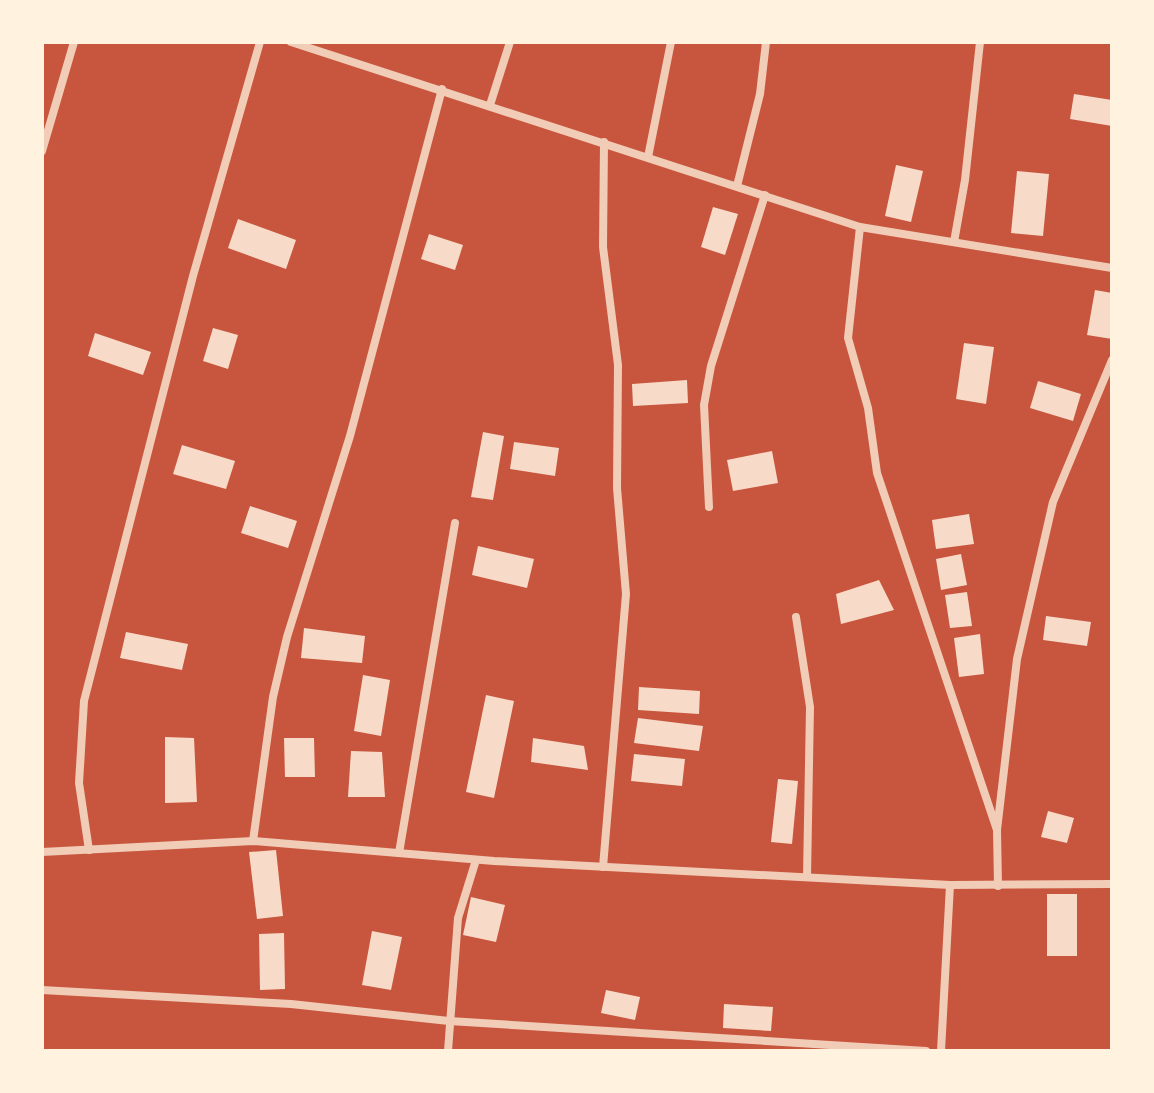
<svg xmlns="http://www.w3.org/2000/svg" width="1154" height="1093" viewBox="0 0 1154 1093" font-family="'Open Sans',sans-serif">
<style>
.building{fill:#f7dbc8}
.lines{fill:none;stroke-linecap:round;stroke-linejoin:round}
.minor{stroke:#f1ccb7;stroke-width:8}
</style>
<rect width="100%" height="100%" fill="#c8553d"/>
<g class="building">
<path d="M 1074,94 L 1112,100 L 1112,126 L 1070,119 Z"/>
<path d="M 896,165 L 923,171 L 911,222 L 885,216 Z"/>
<path d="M 1017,171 L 1049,174 L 1043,236 L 1011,233 Z"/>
<path d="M 713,207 L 738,214 L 725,255 L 701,247 Z"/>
<path d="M 238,219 L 296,240 L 286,269 L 228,248 Z"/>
<path d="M 429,234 L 463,245 L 455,270 L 421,259 Z"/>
<path d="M 1095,290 L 1112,293 L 1112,339 L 1087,335 Z"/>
<path d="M 213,328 L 238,335 L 228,369 L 203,361 Z"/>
<path d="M 95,333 L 151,352 L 143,375 L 88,356 Z"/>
<path d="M 964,343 L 994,347 L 986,404 L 956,399 Z"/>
<path d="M 687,380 L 688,403 L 633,406 L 632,384 Z"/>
<path d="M 1038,381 L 1081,394 L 1073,421 L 1030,408 Z"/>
<path d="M 483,432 L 504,436 L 493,500 L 471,497 Z"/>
<path d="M 514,442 L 559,448 L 555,476 L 510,469 Z"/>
<path d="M 182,445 L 235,461 L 226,489 L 173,474 Z"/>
<path d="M 772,451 L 778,483 L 733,491 L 727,460 Z"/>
<path d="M 250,506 L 297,521 L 288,548 L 241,533 Z"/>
<path d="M 969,514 L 974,544 L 936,549 L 932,520 Z"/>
<path d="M 478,546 L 534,559 L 527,588 L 472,575 Z"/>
<path d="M 961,554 L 967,585 L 941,590 L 936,559 Z"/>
<path d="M 879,580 L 894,610 L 841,624 L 836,594 Z"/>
<path d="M 967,592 L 972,626 L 950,628 L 945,595 Z"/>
<path d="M 1046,616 L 1091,622 L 1087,646 L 1043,640 Z"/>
<path d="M 304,628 L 365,636 L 362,663 L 301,658 Z"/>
<path d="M 126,632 L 188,644 L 182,670 L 120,658 Z"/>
<path d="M 980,634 L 984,674 L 959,677 L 954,638 Z"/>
<path d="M 363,675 L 390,680 L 381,736 L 354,731 Z"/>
<path d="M 639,687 L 700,691 L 699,714 L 638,710 Z"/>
<path d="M 486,695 L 514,701 L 494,798 L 466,792 Z"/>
<path d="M 638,718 L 703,726 L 699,751 L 634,743 Z"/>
<path d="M 165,737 L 194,738 L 197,802 L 165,803 Z"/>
<path d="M 284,738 L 314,738 L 315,777 L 285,777 Z"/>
<path d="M 533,738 L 584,746 L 588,770 L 531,762 Z"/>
<path d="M 351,751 L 382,752 L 385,797 L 348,797 Z"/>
<path d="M 634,754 L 685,759 L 682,786 L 631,781 Z"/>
<path d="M 778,779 L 798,781 L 792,844 L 771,842 Z"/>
<path d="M 1048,811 L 1074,818 L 1067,843 L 1041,837 Z"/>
<path d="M 276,850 L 283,916 L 257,919 L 249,852 Z"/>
<rect x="1047" y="894" width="30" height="62"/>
<path d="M 471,897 L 505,905 L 496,942 L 463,935 Z"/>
<path d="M 372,931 L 402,937 L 391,990 L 362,985 Z"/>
<path d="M 284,933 L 285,989 L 260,990 L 259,934 Z"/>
<path d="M 606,990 L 640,997 L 635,1020 L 601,1013 Z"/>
<path d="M 724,1004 L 773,1007 L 771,1031 L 723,1028 Z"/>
</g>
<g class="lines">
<g class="minor">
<path d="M 291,42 L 860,227 L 1112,268"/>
<path d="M 490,105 L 510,42"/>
<path d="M 42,151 L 74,42"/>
<path d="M 648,157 L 671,42"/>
<path d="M 737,186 L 760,94 L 766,42"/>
<path d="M 860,227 L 848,338 L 868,408 L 877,473 L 997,830"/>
<path d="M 954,242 L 965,180 L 980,42"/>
<path d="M 709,507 L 704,405 L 711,366 L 765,195"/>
<path d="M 796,617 L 810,707 L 807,877"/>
<path d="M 253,841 L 273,697 L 287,637 L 350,436 L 442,89"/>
<path d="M 89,850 L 79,783 L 84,701 L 193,276 L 260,42"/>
<path d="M 42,852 L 253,841 L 494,861 L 950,885 L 1112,884"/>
<path d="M 399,853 L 455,523"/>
<path d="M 603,867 L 626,594 L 617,488 L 618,365 L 603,247 L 604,142"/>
<path d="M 998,886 L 997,830 L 1017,659 L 1053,502 L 1112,360"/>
<path d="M 42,990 L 291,1004 L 449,1021 L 926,1051"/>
<path d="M 448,1051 L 458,918 L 476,860"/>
<path d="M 941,1051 L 950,885"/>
</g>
</g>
<rect width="1154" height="1093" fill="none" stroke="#fff3e0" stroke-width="88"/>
</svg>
